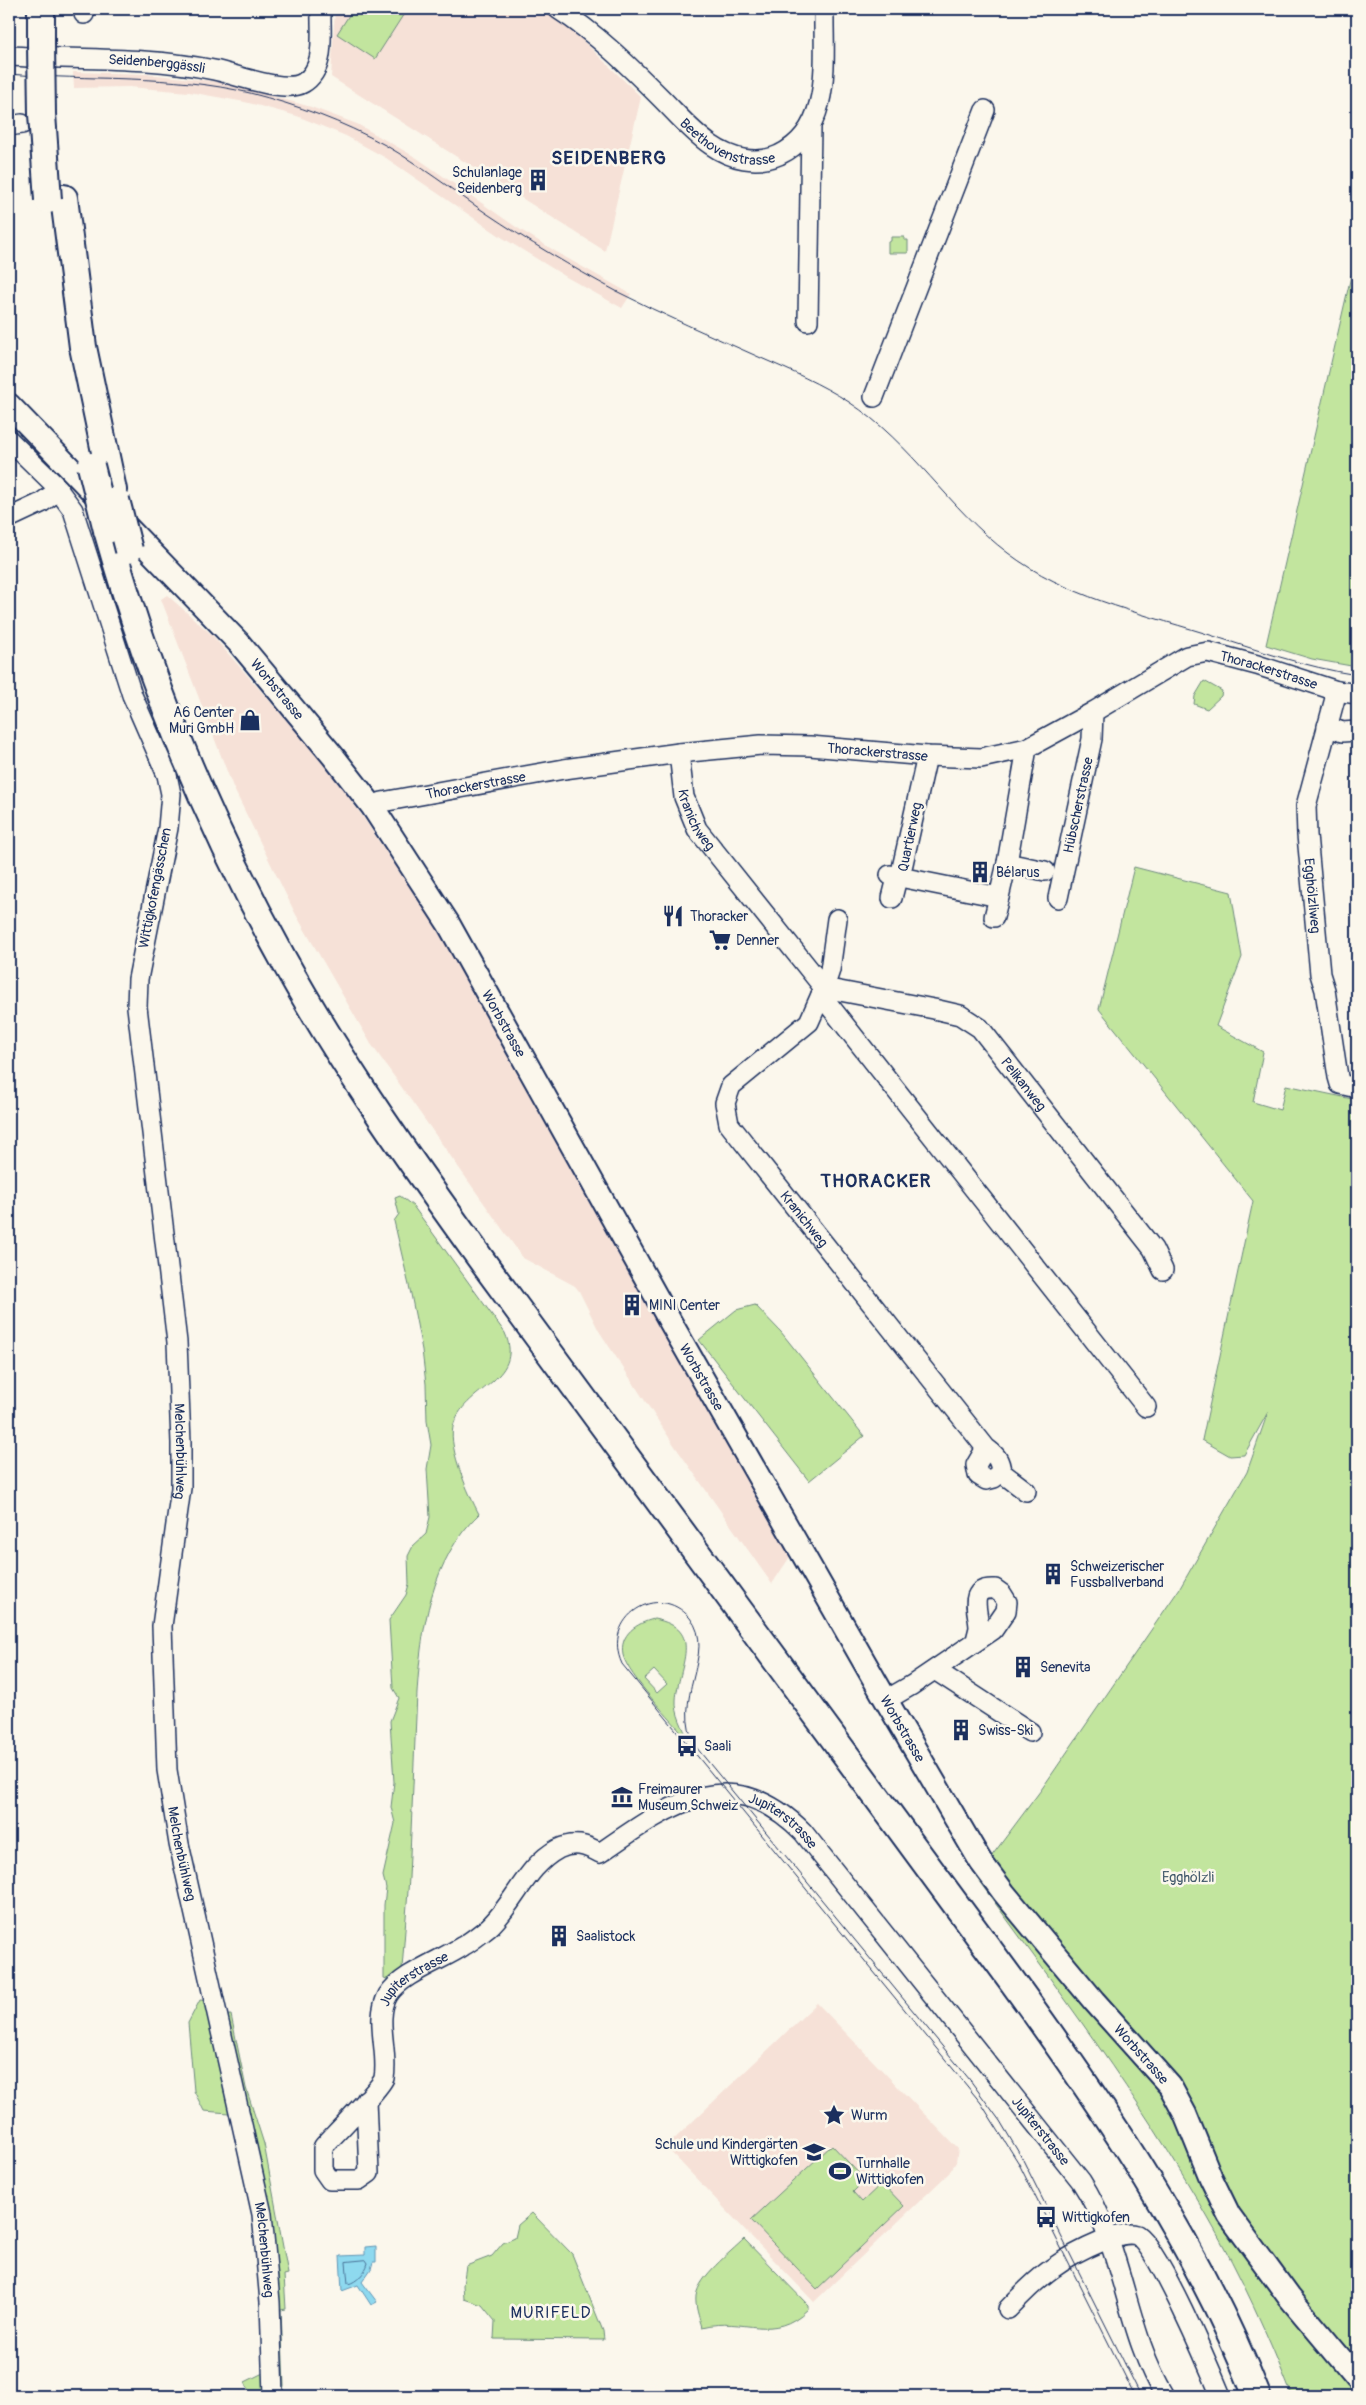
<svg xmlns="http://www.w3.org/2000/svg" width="1366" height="2405" viewBox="0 0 1366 2405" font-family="Pangolin,sans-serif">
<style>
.built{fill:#f6e1d7}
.green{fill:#c2e59e;stroke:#6e8a7e;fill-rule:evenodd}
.water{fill:#8ed9ef;stroke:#6095b5}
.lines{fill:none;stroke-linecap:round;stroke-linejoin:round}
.shore{stroke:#497398;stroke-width:1}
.minor-casing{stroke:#1b2f5e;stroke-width:22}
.major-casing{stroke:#1b2f5e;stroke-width:26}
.highway-casing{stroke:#1b2f5e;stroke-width:30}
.minor{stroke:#fbf7ec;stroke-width:19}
.major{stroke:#fbf7ec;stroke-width:22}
.highway{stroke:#fbf7ec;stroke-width:26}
.tram{stroke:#1b2f5e;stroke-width:1}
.highway-bridge-casing{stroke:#1b2f5e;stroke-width:30;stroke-linecap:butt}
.highway-bridge{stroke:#fbf7ec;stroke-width:26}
.labels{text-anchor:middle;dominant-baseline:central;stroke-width:5;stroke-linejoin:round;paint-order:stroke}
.street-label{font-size:14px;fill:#1b2f5e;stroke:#fbf7ec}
.poi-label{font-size:14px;fill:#1b2f5e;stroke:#fbf7ec;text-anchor:start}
.park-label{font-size:14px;fill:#455c6e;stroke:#fbf7ec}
.quarter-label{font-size:16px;letter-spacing:1px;fill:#1b2f5e;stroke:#fbf7ec}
.district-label{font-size:19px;font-weight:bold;letter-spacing:1px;fill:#1b2f5e;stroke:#fbf7ec}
</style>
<rect width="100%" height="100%" fill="#fbf7ec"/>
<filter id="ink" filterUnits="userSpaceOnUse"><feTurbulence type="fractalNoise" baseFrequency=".02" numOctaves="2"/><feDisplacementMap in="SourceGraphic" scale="10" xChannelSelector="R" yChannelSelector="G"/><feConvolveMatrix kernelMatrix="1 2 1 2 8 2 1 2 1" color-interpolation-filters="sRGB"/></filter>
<g filter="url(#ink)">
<g class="built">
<path d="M 335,9 L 541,9 L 576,34 L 641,97 L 605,251 L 331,77 Z"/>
<path d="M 73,72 L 147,74 L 222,82 L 311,107 L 357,124 L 417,158 L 516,227 L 563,256 L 631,294 L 622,308 L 568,278 L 503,238 L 386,158 L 346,136 L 297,116 L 245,102 L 189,92 L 129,87 L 74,88 Z"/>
<path d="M 167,595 L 211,634 L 324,763 L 363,817 L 454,954 L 795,1549 L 772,1584 L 672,1442 L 599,1331 L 579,1291 L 575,1286 L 523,1258 L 371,1044 L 295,913 L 233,787 L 161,599 Z"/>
<path d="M 817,2003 L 958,2149 L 956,2162 L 949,2173 L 814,2302 L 666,2147 Z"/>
</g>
<g class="green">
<path d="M 353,9 L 407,9 L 375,59 L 337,34 Z"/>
<path d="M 891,237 L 904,237 L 904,240 L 908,240 L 908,253 L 888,253 L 888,242 L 891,241 Z"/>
<path d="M 1357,250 L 1357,667 L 1312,659 L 1266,645 Z"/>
<path d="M 1204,681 L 1222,691 L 1221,696 L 1207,709 L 1194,704 L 1195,696 Z"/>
<path d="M 1134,867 L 1231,892 L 1242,957 L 1216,1026 L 1263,1052 L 1253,1102 L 1280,1110 L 1286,1085 L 1357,1100 L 1357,2396 L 1292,2396 C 1268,2335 1241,2275 1208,2218 C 1140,2098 1057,1988 976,1877 L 1041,1790 L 1180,1588 L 1247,1472 L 1268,1412 L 1244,1455 L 1230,1456 L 1202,1440 L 1253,1201 L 1099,1009 Z"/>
<path d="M 400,1196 L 413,1206 L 427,1225 L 505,1333 C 526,1382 462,1387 453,1427 C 448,1449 469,1495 479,1514 C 431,1559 421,1630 417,1693 L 409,1878 L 402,1969 L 406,1977 L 396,1982 L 384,1978 L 384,1905 L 386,1888 L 383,1876 L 395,1823 L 391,1807 L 394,1782 L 390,1721 L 399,1698 L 393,1688 L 389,1620 L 406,1595 L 409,1584 L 408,1556 L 413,1546 L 426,1534 L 430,1517 L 427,1469 L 431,1445 L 427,1421 L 426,1384 L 422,1350 L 411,1294 L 394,1221 L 399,1214 L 395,1198 Z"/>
<path d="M 755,1305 L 781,1332 L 864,1436 L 809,1481 L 699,1340 L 736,1310 Z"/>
<path d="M 654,1619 C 706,1629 678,1666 676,1700 C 675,1714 683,1728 689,1740 C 673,1722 628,1676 623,1655 C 619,1634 637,1623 654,1619 ZM 654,1670 L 667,1684 L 657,1693 L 644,1679 Z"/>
<path d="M 200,2000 L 209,2001 L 215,2016 L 231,2015 L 246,2088 L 264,2144 L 288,2274 L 284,2275 L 286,2309 L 281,2310 L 284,2386 L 282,2390 L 284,2396 L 251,2396 L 245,2382 L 273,2368 L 241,2114 L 204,2111 L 194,2091 L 188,2023 Z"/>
<path d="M 832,2145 L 865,2180 L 853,2192 L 862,2202 L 882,2183 L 904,2206 L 817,2289 L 751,2220 Z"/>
<path d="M 532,2213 L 572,2254 L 603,2331 L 604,2340 L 494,2339 L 495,2321 L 482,2305 L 464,2299 L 463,2285 L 466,2266 L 492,2256 L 503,2243 L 515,2238 L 518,2225 Z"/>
<path d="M 744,2239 L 808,2305 L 808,2309 C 772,2344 745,2316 702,2327 C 699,2317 695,2307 696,2296 C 699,2276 730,2253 744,2239 Z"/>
</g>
<path class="water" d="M 376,2246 L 376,2262 L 373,2262 L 371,2269 L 362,2282 L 377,2302 L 371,2305 L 358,2285 L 342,2291 L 340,2256 L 365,2255 L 365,2247 Z"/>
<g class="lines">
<path class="shore" d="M 366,2260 L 368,2263 C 365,2273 357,2282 348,2284 L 346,2262 Z"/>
<g class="minor-casing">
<g id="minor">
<path id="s1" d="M 558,9 C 597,34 629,66 661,98 C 677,114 692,132 711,145 C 731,159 756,165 779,155 C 834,129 823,59 824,9"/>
<path d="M 84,14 L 84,9"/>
<path id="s2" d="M 9,56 C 77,60 147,56 214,70 C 235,74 285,94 303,83 C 327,69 320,32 321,9"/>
<path d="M 9,126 L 22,124"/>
<path d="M 808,321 L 811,126"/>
<path d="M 874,397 L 985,110"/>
<path id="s3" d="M 9,440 L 53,483 L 73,510 L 132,695 L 167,775 L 171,794 L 168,828 L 138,979 L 137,1007 L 177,1342 L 181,1443 L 181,1488 L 162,1626 L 167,1770 L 179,1844 L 262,2214 L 270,2302 L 273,2396"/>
<path d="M 9,518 L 41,503 L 59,490"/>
<path id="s4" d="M 1337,691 L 1306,806 L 1307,835 L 1320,974 L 1325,990 L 1338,1077 L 1340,1084 L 1357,1088"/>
<path d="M 1327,726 L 1342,732 L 1357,731"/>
<path id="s5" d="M 679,753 L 684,797 L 697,829 L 824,988 L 809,1022 L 731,1086 L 725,1103 L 729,1124 L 986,1448 L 976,1465 L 978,1475 L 986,1480 L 994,1478 L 1001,1472 C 1000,1460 996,1455 986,1448"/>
<path d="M 927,756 L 900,877 L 999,897 L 1007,863 L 1027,748"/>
<path id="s6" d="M 372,806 L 382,802 L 564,769 L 679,753 L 761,745 L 810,746 L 927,756 L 981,758 L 1027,748 L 1093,712 L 1187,656 L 1208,652 L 1257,665 L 1337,691 L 1357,694"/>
<path d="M 1007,863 L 1045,871"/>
<path d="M 890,875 L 900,877 L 896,882 L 892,898"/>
<path id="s7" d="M 1058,898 L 1092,739 L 1093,712"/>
<path d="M 994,917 L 999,897"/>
<path id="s8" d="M 837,919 L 830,970 L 824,988 L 934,1009 L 960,1015 L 980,1028 L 1153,1249 L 1163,1270"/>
<path d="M 821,995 L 1146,1407"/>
<path d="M 1001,1472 L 1026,1491"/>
<path d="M 935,1670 L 1030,1732"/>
<path d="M 886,1700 L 912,1685 L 993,1630 L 1006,1611 L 1007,1602 L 1002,1594 L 995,1589 C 966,1587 979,1612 979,1628 C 978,1632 977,1636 976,1640"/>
<path id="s9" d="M 366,2100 L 369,2173 L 359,2180 L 330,2180 L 323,2170 L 323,2148 L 324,2146 C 333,2136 382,2086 384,2078 C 389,2052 374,2019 388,1995 C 401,1974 442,1960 463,1946 C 472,1941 480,1934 488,1928 C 514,1905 526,1866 558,1849 C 574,1841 586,1845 600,1853 C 669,1805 731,1759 803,1832 L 1081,2181 C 1124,2247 1125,2331 1165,2396"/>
<path d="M 1008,2309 C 1040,2275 1060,2259 1103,2241 C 1114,2237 1126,2232 1137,2235 C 1159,2249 1209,2367 1221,2396"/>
</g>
</g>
<g class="major-casing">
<g id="major">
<path id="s10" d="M 9,405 L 239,643 L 333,756 L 372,806 L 448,923 L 671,1323 L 886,1700 L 981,1862 L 1004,1893 L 1094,2001 L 1170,2086 L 1185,2114 L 1211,2178 L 1229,2215 L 1289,2297 L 1357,2378"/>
</g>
</g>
<g class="highway-casing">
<g id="highway">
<path d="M 41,44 L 41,9"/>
<path d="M 64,198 L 83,347 L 113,490"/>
<path d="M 107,530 C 149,679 207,822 282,957 C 342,1066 415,1168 488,1269 L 1010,1978 C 1106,2110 1197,2244 1257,2396"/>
</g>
</g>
<use href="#minor" class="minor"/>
<use href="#major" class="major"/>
<use href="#highway" class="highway"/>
<g class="tram">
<path d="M 9,74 C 90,81 171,74 250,93 C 297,105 343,122 385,145 C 420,165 452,190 486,213 C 528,241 571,267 616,291 C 663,315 712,336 761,358 C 791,371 821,384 849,402 C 912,443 949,509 1008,553 C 1065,596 1136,612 1204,633 C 1254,649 1305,667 1357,675"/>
<path d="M 1135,2396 L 1018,2162 L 981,2103 L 622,1664 C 601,1618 658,1580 690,1618 C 718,1653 669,1700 696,1747 L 970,2080 L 1000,2121 L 1022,2158 L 1141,2396"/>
</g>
<g class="highway-bridge-casing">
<g id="highway-bridge">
<path d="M 41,44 L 42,114 L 48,200"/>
<path d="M 91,466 L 107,530"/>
<path d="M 116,500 L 129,550"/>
</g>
</g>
<use href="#highway-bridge" class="highway-bridge"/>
</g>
</g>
<defs>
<g id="building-bare" transform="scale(1.725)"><path d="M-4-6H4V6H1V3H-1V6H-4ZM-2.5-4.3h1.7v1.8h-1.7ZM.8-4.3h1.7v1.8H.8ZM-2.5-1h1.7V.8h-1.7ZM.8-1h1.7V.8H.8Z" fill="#1b2f5e" stroke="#fbf7ec" stroke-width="2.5" paint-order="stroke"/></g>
<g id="shop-bare" transform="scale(1.725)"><path d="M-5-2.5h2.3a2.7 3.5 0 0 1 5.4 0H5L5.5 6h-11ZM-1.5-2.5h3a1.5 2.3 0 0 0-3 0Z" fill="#1b2f5e" stroke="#fbf7ec" stroke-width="2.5" paint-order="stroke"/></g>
<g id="restaurant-bare" transform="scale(1.725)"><path d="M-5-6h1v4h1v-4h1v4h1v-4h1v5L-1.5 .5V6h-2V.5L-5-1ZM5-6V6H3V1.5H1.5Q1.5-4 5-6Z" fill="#1b2f5e" stroke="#fbf7ec" stroke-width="2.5" paint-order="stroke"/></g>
<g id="supermarket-bare" transform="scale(1.725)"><path d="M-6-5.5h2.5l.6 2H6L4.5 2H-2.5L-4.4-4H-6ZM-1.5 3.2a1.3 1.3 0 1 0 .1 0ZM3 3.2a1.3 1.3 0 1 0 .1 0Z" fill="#1b2f5e" stroke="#fbf7ec" stroke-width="2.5" paint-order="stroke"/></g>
<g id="bus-bare" transform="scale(1.725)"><path d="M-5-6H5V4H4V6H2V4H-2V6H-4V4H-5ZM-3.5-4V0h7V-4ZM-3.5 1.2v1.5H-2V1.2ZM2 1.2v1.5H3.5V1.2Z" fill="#1b2f5e" stroke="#fbf7ec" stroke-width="2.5" paint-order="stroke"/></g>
<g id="museum-bare" transform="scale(1.725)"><path d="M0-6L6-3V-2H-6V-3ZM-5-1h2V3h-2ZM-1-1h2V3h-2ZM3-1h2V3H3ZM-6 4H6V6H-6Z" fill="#1b2f5e" stroke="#fbf7ec" stroke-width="2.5" paint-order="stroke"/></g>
<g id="sight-bare" transform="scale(1.725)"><path d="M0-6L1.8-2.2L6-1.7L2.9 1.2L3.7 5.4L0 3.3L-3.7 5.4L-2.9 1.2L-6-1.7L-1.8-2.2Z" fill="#1b2f5e" stroke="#fbf7ec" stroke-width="2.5" paint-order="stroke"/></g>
<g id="school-bare" transform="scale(1.725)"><path d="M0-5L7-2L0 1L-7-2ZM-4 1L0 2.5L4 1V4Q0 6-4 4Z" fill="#1b2f5e" stroke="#fbf7ec" stroke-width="2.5" paint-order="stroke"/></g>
<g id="stadium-bare" transform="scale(1.725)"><path d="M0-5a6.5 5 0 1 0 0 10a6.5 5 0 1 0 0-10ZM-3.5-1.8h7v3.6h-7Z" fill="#1b2f5e" stroke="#fbf7ec" stroke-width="2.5" paint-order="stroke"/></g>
</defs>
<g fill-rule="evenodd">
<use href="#building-bare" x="538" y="180"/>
<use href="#shop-bare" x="250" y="720"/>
<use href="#building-bare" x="980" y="872"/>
<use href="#restaurant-bare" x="673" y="916"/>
<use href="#supermarket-bare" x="720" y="940"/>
<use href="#building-bare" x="632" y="1305"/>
<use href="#building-bare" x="1053" y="1574"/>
<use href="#building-bare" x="1023" y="1667"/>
<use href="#building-bare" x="961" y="1730"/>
<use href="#bus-bare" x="687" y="1746"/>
<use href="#museum-bare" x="622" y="1797"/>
<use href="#building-bare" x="559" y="1936"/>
<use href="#sight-bare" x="834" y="2115"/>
<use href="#school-bare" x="814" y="2152"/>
<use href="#stadium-bare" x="840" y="2171"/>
<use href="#bus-bare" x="1046" y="2217"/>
</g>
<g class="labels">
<g class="street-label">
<text stroke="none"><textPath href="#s2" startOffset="148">Seidenberggässli</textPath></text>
<text stroke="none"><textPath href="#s1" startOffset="220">Beethovenstrasse</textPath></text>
<text stroke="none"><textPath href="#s6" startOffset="931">Thorackerstrasse</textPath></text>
<text stroke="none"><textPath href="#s10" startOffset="391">Worbstrasse</textPath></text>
<text stroke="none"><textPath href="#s6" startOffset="511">Thorackerstrasse</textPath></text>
<text stroke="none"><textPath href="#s6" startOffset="106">Thorackerstrasse</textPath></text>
<text stroke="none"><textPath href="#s7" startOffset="95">Hübscherstrasse</textPath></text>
<text stroke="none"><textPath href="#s5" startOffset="70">Kranichweg</textPath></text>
<text transform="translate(910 837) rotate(-78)">Quartierweg</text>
<text transform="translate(155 888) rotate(-79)">Wittigkofengässchen</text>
<text stroke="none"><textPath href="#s4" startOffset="209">Egghölzliweg</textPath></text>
<text stroke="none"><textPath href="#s10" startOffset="796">Worbstrasse</textPath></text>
<text stroke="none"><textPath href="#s8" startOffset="304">Pelikanweg</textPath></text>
<text stroke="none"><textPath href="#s5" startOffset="581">Kranichweg</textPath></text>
<text stroke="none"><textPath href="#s10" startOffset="1201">Worbstrasse</textPath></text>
<text stroke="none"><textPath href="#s3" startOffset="1059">Melchenbühlweg</textPath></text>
<text stroke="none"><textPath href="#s10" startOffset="1606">Worbstrasse</textPath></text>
<text stroke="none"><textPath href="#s9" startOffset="804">Jupiterstrasse</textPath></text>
<text stroke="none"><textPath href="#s3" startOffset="1464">Melchenbühlweg</textPath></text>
<text stroke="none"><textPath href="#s9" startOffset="356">Jupiterstrasse</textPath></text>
<text stroke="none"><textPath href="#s10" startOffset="2011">Worbstrasse</textPath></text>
<text stroke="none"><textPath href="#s9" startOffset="1209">Jupiterstrasse</textPath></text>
<text stroke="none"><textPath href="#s3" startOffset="1869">Melchenbühlweg</textPath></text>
</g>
<g class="poi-label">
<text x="522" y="172" text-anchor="end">Schulanlage<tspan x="522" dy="16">Seidenberg</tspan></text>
<text x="234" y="712" text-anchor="end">A6 Center<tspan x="234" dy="16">Muri GmbH</tspan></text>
<text x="996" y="872">Bélarus</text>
<text x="690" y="916">Thoracker</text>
<text x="736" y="940">Denner</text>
<text x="649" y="1305">MINI Center</text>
<text x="1070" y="1566">Schweizerischer<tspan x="1070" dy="16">Fussballverband</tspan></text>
<text x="1040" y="1667">Senevita</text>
<text x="978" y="1730">Swiss-Ski</text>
<text x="704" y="1746">Saali</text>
<text x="638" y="1789">Freimaurer<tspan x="638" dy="16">Museum Schweiz</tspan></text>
<text x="576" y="1936">Saalistock</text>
<text x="851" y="2115">Wurm</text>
<text x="798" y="2144" text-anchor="end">Schule und Kindergärten<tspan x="798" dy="16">Wittigkofen</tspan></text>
<text x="856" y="2163">Turnhalle<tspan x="856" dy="16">Wittigkofen</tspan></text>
<text x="1062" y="2217">Wittigkofen</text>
</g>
<g class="park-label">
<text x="1188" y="1877">Egghölzli</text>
</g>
<g class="quarter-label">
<text x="551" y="2313">MURIFELD</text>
</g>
<g class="district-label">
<text x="609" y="158">SEIDENBERG</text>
<text x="876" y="1181">THORACKER</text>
</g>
</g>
<rect width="1366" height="2405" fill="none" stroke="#fbf7ec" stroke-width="30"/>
<rect x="15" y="15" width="1336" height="2375" fill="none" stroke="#1b2f5e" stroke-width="2" filter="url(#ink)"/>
</svg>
